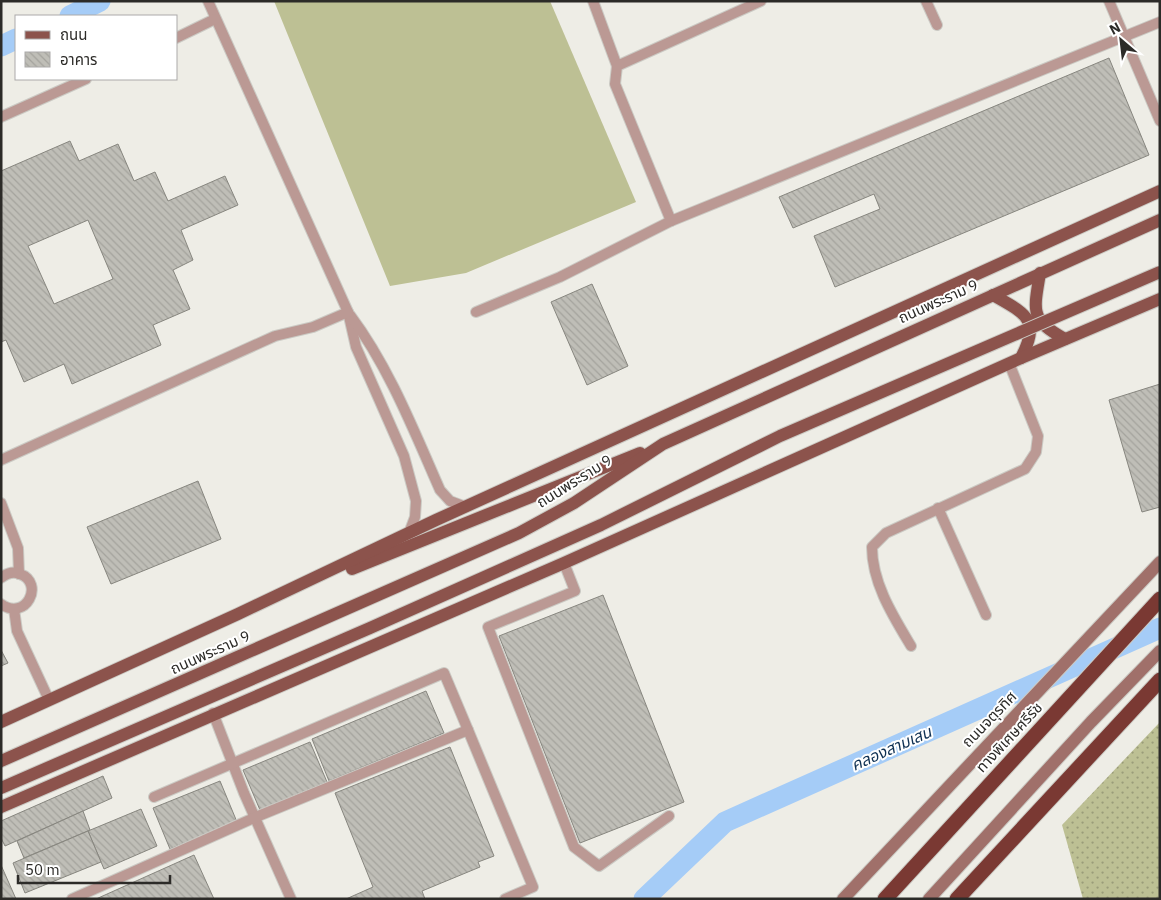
<svg xmlns="http://www.w3.org/2000/svg" width="1161" height="900" viewBox="0 0 1161 900" font-family="'IBM Plex Sans','Noto Sans Thai',sans-serif">
<style>
.grass{fill:url(#grass-dots)}
.garden{fill:#bdc094}
.lines{fill:none;stroke-linecap:round;stroke-linejoin:round}
.canal{stroke:#a5ccf7;stroke-width:21}
.building{fill:url(#building-back-hatch);stroke:#87867f;fill-rule:evenodd}
.lane-casing{stroke:#cbcac4;stroke-width:12}
.secondary-casing{stroke:#cbcac4;stroke-width:14}
.primary-casing{stroke:#cbcac4;stroke-width:14}
.highway-casing{stroke:#cbcac4;stroke-width:17}
.lane{stroke:#bb9994;stroke-width:10}
.secondary{stroke:#a0706a;stroke-width:12}
.primary{stroke:#8c534c;stroke-width:12}
.highway{stroke:#7a3933;stroke-width:15}
.primary-bridge-casing{stroke:#cbcac4;stroke-width:14;stroke-linecap:butt}
.primary-bridge{stroke:#8c534c;stroke-width:12}
.labels{text-anchor:middle;dominant-baseline:central;stroke-width:4;stroke-linejoin:round;paint-order:stroke}
.street-label{font-size:15px;fill:#2c2b28;stroke:#fff}
.water-label{font-size:16px;font-style:italic;fill:#0e3053;stroke:#fff}
</style>
<defs>
<pattern id="grass-dots" width="8" height="8" patternUnits="userSpaceOnUse" patternTransform="scale(1.25)"><rect width="8" height="8" fill="#bdc094"/><path d="M2 2h.1M6 6h.1" fill="none" stroke="#9a9c79" stroke-width="1.8" stroke-linecap="round"/></pattern>
<pattern id="building-back-hatch" width="6" height="6" patternUnits="userSpaceOnUse" patternTransform="scale(1.25)"><rect width="6" height="6" fill="#bfbeb7"/><path d="M-1 5l2 2M0 0l6 6M5-1l2 2" fill="none" stroke="#a4a39d"/></pattern>
</defs>
<rect width="100%" height="100%" fill="#eeede6"/>
<path class="grass" d="M 1160,722 L 1160,899 L 1083,899 L 1062,825 Z"/>
<path class="garden" d="M 274,1 L 550,1 L 636,202 L 466,273 L 390,286 Z"/>
<g class="lines">
<g class="canal">
<path d="M 70,16 L 100,1"/>
<path d="M 1,46 L 16,39"/>
<path d="M 644,899 L 725,822 L 1160,628"/>
</g>
</g>
<g class="building">
<path d="M 1109,58 L 1149,155 L 835,287 L 814,236 L 880,209 L 874,194 L 793,228 L 779,197 Z"/>
<path d="M 70,141 L 79,161 L 118,144 L 134,181 L 155,172 L 168,201 L 225,176 L 238,205 L 181,230 L 193,260 L 173,270 L 190,309 L 153,325 L 161,345 L 72,384 L 64,364 L 24,382 L 6,340 L 1,342 L 1,171 ZM 88,220 L 113,279 L 54,304 L 28,246 Z"/>
<path d="M 592,284 L 628,366 L 587,385 L 551,302 Z"/>
<path d="M 1160,384 L 1160,507 L 1142,512 L 1109,400 Z"/>
<path d="M 198,481 L 221,539 L 111,584 L 87,527 Z"/>
<path d="M 603,595 L 684,802 L 580,843 L 499,636 Z"/>
<path d="M 1,650 L 8,663 L 1,666 Z"/>
<path d="M 426,691 L 444,733 L 329,781 L 312,739 Z"/>
<path d="M 310,742 L 327,782 L 260,810 L 243,770 Z"/>
<path d="M 450,747 L 494,856 L 478,862 L 480,867 L 422,891 L 425,899 L 346,899 L 373,887 L 335,793 Z"/>
<path d="M 103,776 L 112,798 L 5,846 L 1,838 L 1,821 Z"/>
<path d="M 220,781 L 237,822 L 170,849 L 153,808 Z"/>
<path d="M 141,809 L 157,846 L 104,869 L 88,831 Z"/>
<path d="M 83,811 L 90,830 L 24,858 L 17,841 Z"/>
<path d="M 88,831 L 101,862 L 25,893 L 13,863 Z"/>
<path d="M 194,855 L 214,899 L 96,899 Z"/>
<path d="M 1,865 L 16,899 L 1,899 Z"/>
</g>
<g class="lines">
<g class="lane-casing">
<g id="lane">
<path d="M 208,1 L 348,312 L 356,347 L 404,456 L 416,501 L 415,517 L 409,533"/>
<path d="M 593,1 L 617,66"/>
<path d="M 926,1 L 937,25"/>
<path d="M 1109,1 L 1160,121"/>
<path d="M 176,38 L 215,19"/>
<path d="M 1,117 L 86,79"/>
<path d="M 671,221 L 615,84 L 617,66 L 761,1"/>
<path d="M 476,312 L 560,277 L 671,221 L 1160,22"/>
<path d="M 350,315 C 389,367 414,431 440,490 L 450,501 L 466,507"/>
<path d="M 1,460 L 275,336 L 313,327 L 348,312"/>
<path d="M 1,503 L 18,548 L 19,574"/>
<path d="M 938,508 L 986,615"/>
<path d="M 564,563 L 575,591 L 488,627 L 574,847 L 599,866 L 669,816"/>
<path d="M 1,578 C 7,573 13,571 20,574 C 45,583 26,622 1,604"/>
<path d="M 14,609 L 17,631 L 49,700"/>
<path d="M 911,646 C 893,616 872,583 872,547 L 886,533 L 1025,469 L 1036,452 L 1038,436 L 1009,363"/>
<path d="M 213,713 L 244,793 L 291,899"/>
<path d="M 154,797 L 444,673 L 468,730"/>
<path d="M 72,899 L 256,817 L 468,730 L 533,887 L 505,899"/>
</g>
</g>
<g class="secondary-casing">
<g id="secondary">
<path d="M 843,899 L 1160,562"/>
<path d="M 929,899 L 1091,722 L 1160,651"/>
</g>
</g>
<g class="primary-casing">
<g id="primary">
<path d="M 1040,273 C 1034,310 1029,320 1065,339"/>
<path d="M 993,295 C 1026,314 1041,319 1021,358"/>
<path d="M 352,569 L 640,453"/>
<path d="M 1,722 L 238,614 L 436,520 L 1160,191"/>
<path d="M 1,761 L 519,533 L 574,503 L 663,444 L 1160,220"/>
<path d="M 1,807 L 564,563 L 1021,358 L 1160,299"/>
</g>
</g>
<g class="highway-casing">
<g id="highway">
<path d="M 885,899 L 1160,599"/>
<path d="M 957,899 L 1160,680"/>
</g>
</g>
<use href="#lane" class="lane"/>
<use href="#secondary" class="secondary"/>
<use href="#primary" class="primary"/>
<use href="#highway" class="highway"/>
<g class="primary-bridge-casing">
<path id="primary-bridge" d="M 1,788 L 370,628 L 601,525 L 780,436 L 1160,272"/>
</g>
<use href="#primary-bridge" class="primary-bridge"/>
</g>
<g class="labels">
<g class="street-label">
<text transform="translate(938 301) rotate(-24)">ถนนพระราม 9</text>
<text transform="translate(574 481) rotate(-32)">ถนนพระราม 9</text>
<text transform="translate(210 652) rotate(-24)">ถนนพระราม 9</text>
<text transform="translate(989 719) rotate(-46)">ถนนจตุรทิศ</text>
<text transform="translate(1009 737) rotate(-47)">ทางพิเศษศรีรัช</text>
</g>
<g class="water-label">
<text transform="translate(891 748) rotate(-24)">คลองสามเสน</text>
</g>
</g>
<rect width="1161" height="900" fill="none" stroke="#2c2b28" stroke-width="5"/>
<rect x="15" y="15" width="162" height="65" fill="#ffffff" stroke="#abaaa9"/>
<rect x="25" y="31" width="25" height="8" fill="#8c534c" stroke="#abaaa9"/>
<text x="60" y="40" font-size="15" fill="#2c2b28">ถนน</text>
<rect x="25" y="52" width="25" height="15" fill="url(#building-back-hatch)" stroke="#abaaa9"/>
<text x="60" y="65" font-size="15" fill="#2c2b28">อาคาร</text>
<g transform="translate(1121 40) rotate(332)" stroke="#ffffff" stroke-width="4" paint-order="stroke">
<path d="M0-4L9 19L0 12L-9 19Z" fill="#2c2b28"/>
<text y="-8" font-size="14" font-weight="bold" text-anchor="middle" fill="#2c2b28">N</text>
</g>
<path d="M18 875v8h152v-8" fill="none" stroke="#2c2b28" stroke-width="2.5"/>
<text x="25" y="875" font-size="15" fill="#2c2b28" stroke="#ffffff" stroke-width="4" paint-order="stroke">50 m</text>
</svg>
